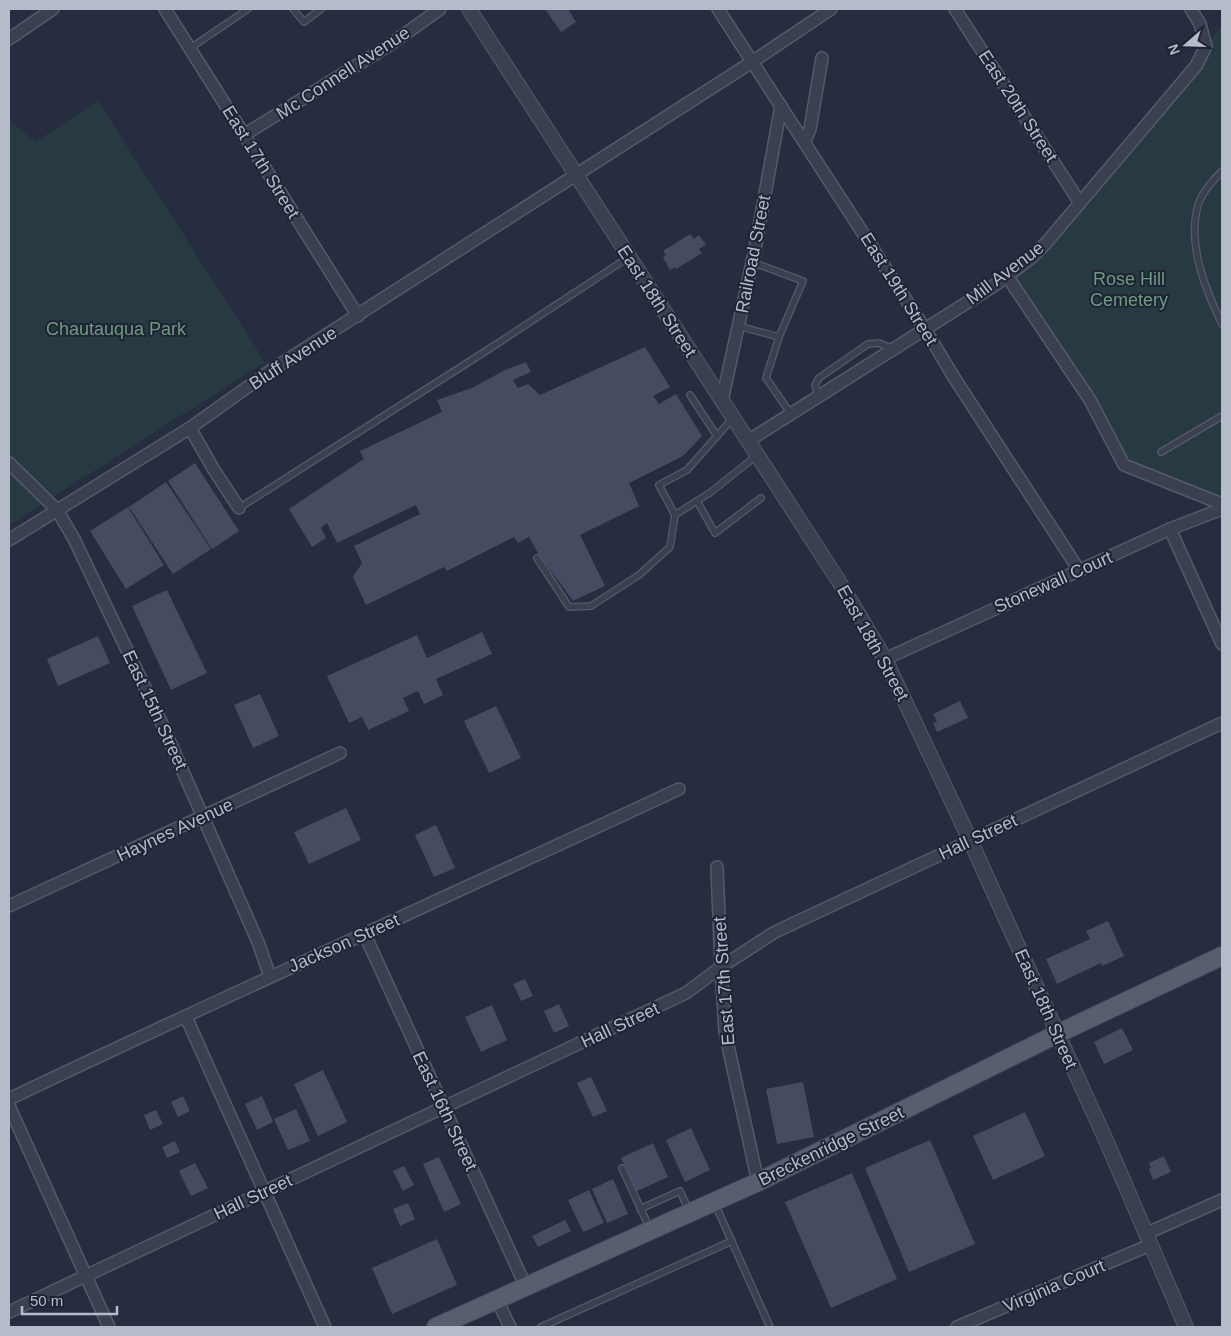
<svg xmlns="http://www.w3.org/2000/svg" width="1231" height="1336" viewBox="0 0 1231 1336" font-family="Helvetica,sans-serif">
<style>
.green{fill:#283a41}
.building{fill:#454c62}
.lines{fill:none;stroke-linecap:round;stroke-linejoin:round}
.service-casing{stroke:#555a6a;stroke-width:8}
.minor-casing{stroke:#555a6a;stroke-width:14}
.tertiary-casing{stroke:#555a6a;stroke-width:16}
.primary-casing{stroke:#434859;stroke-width:20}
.service{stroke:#3a4050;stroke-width:5.5}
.minor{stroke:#3a4050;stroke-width:11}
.tertiary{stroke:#3a4050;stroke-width:14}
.primary{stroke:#585e70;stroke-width:18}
.labels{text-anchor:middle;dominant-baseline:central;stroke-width:4;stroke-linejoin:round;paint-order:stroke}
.street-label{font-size:18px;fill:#b6bbca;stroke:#1e2435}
.park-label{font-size:18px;fill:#6e9b7f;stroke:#1e2435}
</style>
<rect width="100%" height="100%" fill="#262d40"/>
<g class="green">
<path d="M 1222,25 L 1222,504 L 1124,465 L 1007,276 L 1031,258 Z"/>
<path d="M 98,101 L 265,362 L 9,525 L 9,120 L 35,142 Z"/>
</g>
<g class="building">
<path d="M 545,9 L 568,9 L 576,22 L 561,32 Z"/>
<path d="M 690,234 L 694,239 L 699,235 L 706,245 L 699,249 L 702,253 L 676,269 L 675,267 L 670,270 L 663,257 L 666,255 L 663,251 Z"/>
<path d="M 645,347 L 670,387 L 653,396 L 659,404 L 676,394 L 702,436 L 683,456 L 629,483 L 639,506 L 580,535 L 605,586 L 573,601 L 538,553 L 529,537 L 518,543 L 514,537 L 447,571 L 444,567 L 366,605 L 353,577 L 362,563 L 354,546 L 420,514 L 416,505 L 337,543 L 327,523 L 321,528 L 326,538 L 312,547 L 289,509 L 364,459 L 360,451 L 442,412 L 437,400 L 472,388 L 503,371 L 526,362 L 531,372 L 513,380 L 518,388 L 528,384 L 540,395 Z"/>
<path d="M 195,463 L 239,531 L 212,549 L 168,481 Z"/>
<path d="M 166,482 L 211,549 L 173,574 L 129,507 Z"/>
<path d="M 128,507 L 164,565 L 126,589 L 90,531 Z"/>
<path d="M 167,590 L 207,673 L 171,690 L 132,606 Z"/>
<path d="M 482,632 L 492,654 L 436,679 L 443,695 L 424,704 L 418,691 L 403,698 L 409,711 L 368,730 L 362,717 L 349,723 L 327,676 L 417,635 L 427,658 Z"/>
<path d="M 98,636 L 110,663 L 58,686 L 47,659 Z"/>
<path d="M 260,694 L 279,736 L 253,748 L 234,705 Z"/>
<path d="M 960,701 L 968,718 L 937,732 L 933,723 L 937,722 L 933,714 Z"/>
<path d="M 496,706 L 521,758 L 489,773 L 464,721 Z"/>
<path d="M 346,808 L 361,840 L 309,864 L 294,832 Z"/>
<path d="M 436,825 L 455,868 L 434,877 L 415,835 Z"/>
<path d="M 1108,921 L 1124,956 L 1102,966 L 1101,963 L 1057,984 L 1046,959 L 1090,939 L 1086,931 Z"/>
<path d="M 525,979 L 533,996 L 521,1001 L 513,984 Z"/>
<path d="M 559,1004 L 569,1026 L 554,1033 L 544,1011 Z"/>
<path d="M 492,1005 L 507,1040 L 481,1052 L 465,1017 Z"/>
<path d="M 1122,1028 L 1133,1050 L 1104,1064 L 1094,1042 Z"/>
<path d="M 323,1070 L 347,1122 L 318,1136 L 294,1084 Z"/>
<path d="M 591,1077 L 607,1111 L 593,1117 L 577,1083 Z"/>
<path d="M 803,1082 L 814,1137 L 777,1144 L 766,1089 Z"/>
<path d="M 183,1096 L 190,1111 L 178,1117 L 171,1102 Z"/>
<path d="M 262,1096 L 273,1122 L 257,1130 L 245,1104 Z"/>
<path d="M 296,1109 L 310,1141 L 288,1150 L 274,1119 Z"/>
<path d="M 156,1110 L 163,1124 L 150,1130 L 144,1115 Z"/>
<path d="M 1025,1112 L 1045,1156 L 993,1180 L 973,1136 Z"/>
<path d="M 691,1128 L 710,1170 L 685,1182 L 666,1140 Z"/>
<path d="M 930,1140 L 975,1244 L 909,1272 L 865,1168 Z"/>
<path d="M 175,1141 L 180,1152 L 167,1158 L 162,1147 Z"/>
<path d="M 653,1143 L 668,1177 L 637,1191 L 621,1158 Z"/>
<path d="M 1164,1156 L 1171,1172 L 1153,1180 L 1149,1169 L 1151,1168 L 1149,1163 Z"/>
<path d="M 439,1157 L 461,1204 L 444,1212 L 423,1164 Z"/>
<path d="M 195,1163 L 208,1188 L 191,1196 L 179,1171 Z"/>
<path d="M 404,1166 L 414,1185 L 403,1191 L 393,1171 Z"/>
<path d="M 852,1173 L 897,1279 L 831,1308 L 785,1202 Z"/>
<path d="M 613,1179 L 628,1214 L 607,1223 L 592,1189 Z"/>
<path d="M 589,1190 L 604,1223 L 583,1232 L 568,1200 Z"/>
<path d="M 408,1203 L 415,1219 L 400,1226 L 393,1209 Z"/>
<path d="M 565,1220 L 571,1231 L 538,1247 L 532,1236 Z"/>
<path d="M 437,1239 L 457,1285 L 392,1314 L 372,1268 Z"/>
</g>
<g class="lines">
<g class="service-casing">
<g id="service">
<path d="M 293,9 L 304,22 L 321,9"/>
<path d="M 189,49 L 248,9"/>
<path d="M 1222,171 C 1212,182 1200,194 1197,209 C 1188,247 1206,291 1222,324"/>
<path d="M 752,262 L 803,281 L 779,337 L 766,378 L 791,414"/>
<path d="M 738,326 L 779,337"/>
<path d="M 690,395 L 717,436"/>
<path d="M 818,396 L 815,385 L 819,378 L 868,344 L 879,343 L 893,349"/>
<path d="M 1161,452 L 1222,416"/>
<path d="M 697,501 L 715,533 L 761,498"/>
<path d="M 239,508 L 486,351 L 629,257"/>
<path d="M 675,515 L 711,492 L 756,456"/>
<path d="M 537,558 L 569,607 L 591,606 L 639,575 L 670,547 L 675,515 L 659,485 L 687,470 L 733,418"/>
<path d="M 622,1168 L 650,1229"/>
<path d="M 715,1204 L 770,1327"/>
<path d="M 640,1209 L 680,1191 L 689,1211"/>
<path d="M 541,1327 L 732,1241"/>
</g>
</g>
<g class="minor-casing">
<g id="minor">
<path d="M 165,9 L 358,316"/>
<path d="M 718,9 L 925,329 L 955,379 L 1079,570"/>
<path d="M 955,9 L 1080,203"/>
<path d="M 9,39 L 53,9"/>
<path d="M 244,135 L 388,46 L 440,9"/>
<path d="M 805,141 L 810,129 L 822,58"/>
<path d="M 1007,276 L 1090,400 L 1124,465 L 1222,504"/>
<path d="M 722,401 L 755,249 L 781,106"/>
<path d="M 190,428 L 214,470 L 239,508"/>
<path d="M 748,441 L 998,283 L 1031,258 L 1046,243 L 1196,66 L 1206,46 L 1200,24 L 1191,9"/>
<path d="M 9,463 L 57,510 L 74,539 L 158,715 L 258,942 L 270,976"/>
<path d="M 1170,529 L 1222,644"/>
<path d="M 9,540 L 190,428 L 270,371 L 752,62 L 831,9"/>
<path d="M 885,659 L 1170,529 L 1222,509"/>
<path d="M 717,867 L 721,967 L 725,1032 L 758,1182"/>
<path d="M 9,906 L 340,753"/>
<path d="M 365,935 L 526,1287"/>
<path d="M 186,1017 L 325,1327"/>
<path d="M 9,1099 C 231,993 456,893 679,789"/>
<path d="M 9,1106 L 109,1327"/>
<path d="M 1145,1234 L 1222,1200"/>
<path d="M 497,1300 L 510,1327"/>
<path d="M 9,1312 L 686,993 L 721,967 L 775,932 L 1222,723"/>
<path d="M 957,1327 L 1150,1245"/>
</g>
</g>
<g class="tertiary-casing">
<path id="tertiary" d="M 469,9 L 840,583 L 885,659 L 970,840 L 1109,1147 L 1186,1327"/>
</g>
<g class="primary-casing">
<path id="primary" d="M 436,1327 L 758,1182 L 1057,1034 L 1222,956"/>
</g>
<use href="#service" class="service"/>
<use href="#minor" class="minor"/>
<use href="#tertiary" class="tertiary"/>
<use href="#primary" class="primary"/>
</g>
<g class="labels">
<g class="street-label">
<text transform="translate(343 73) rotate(-33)">Mc Connell Avenue</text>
<text transform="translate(1018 106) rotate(57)">East 20th Street</text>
<text transform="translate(261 162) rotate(58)">East 17th Street</text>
<text transform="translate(753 254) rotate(-79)">Railroad Street</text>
<text transform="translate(1005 273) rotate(-37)">Mill Avenue</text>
<text transform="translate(899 289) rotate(58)">East 19th Street</text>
<text transform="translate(657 301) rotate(57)">East 18th Street</text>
<text transform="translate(293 358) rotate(-33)">Bluff Avenue</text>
<text transform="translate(1053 582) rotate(-24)">Stonewall Court</text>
<text transform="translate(873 643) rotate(61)">East 18th Street</text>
<text transform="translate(155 710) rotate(65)">East 15th Street</text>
<text transform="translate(175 830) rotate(-25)">Haynes Avenue</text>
<text transform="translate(978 837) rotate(-25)">Hall Street</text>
<text transform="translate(344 943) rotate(-24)">Jackson Street</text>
<text transform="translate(724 981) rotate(-94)">East 17th Street</text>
<text transform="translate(1046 1009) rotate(66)">East 18th Street</text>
<text transform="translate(620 1025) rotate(-25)">Hall Street</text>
<text transform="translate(445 1111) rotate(65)">East 16th Street</text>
<text transform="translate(831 1146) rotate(-26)">Breckenridge Street</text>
<text transform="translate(253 1197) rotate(-25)">Hall Street</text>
<text transform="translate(1054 1286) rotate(-23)">Virginia Court</text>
</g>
<g class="park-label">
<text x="1129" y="279">Rose Hill<tspan x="1129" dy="21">Cemetery</tspan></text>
<text x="116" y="329">Chautauqua Park</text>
</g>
</g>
<rect width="1231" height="1336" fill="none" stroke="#b6bbca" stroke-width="20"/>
<g transform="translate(1186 45) rotate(250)" stroke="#1e2435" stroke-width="4" paint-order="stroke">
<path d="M0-4L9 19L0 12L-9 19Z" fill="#b6bbca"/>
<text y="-8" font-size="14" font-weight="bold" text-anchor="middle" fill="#b6bbca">N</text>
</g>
<path d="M22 1306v8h95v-8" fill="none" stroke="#b6bbca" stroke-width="2.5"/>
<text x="30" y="1306" font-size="15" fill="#b6bbca" stroke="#1e2435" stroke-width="4" paint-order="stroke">50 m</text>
</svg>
